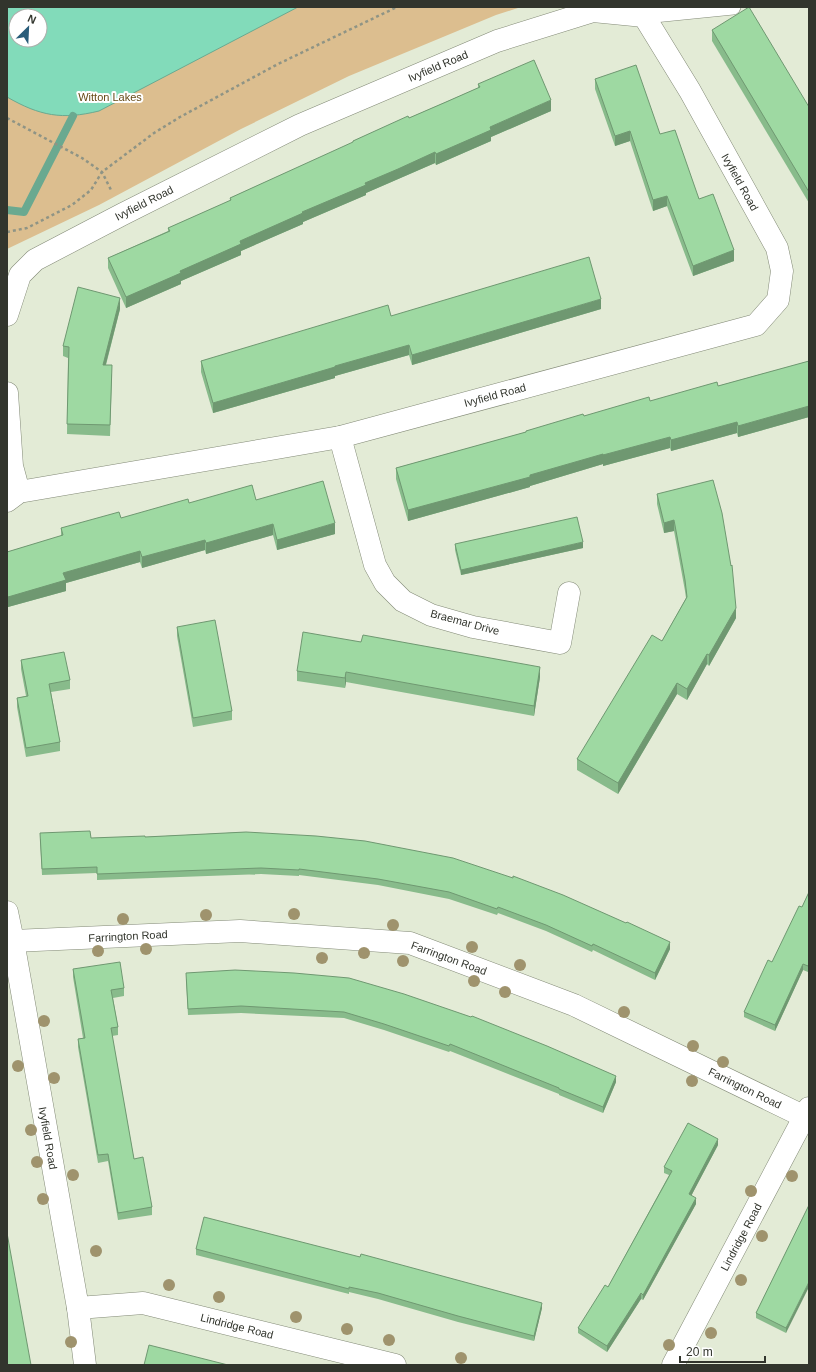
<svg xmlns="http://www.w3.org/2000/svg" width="816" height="1372" viewBox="0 0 816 1372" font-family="Helvetica,sans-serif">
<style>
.green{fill:#dcbe8f;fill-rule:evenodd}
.water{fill:#82dbba;stroke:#6aa990;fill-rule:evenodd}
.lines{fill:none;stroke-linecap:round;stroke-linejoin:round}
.stream{stroke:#6aa990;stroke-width:8}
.lane-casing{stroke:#838a77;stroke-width:16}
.street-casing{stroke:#838a77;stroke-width:23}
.path{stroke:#8f9485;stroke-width:2.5;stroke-dasharray:3 3;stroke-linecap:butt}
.lane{stroke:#fff;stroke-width:15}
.street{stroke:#fff;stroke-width:22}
.tree{fill:#9f936d}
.wall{fill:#88bb8b}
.shaded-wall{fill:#6f9871}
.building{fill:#9ed9a2;stroke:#6f9871}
.labels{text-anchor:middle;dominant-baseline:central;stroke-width:4;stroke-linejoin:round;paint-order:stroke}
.street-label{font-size:11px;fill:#32352d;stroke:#fff}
.park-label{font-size:11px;fill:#674b17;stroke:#fff}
</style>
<rect width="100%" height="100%" fill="#e3ebd6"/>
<path class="green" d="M 7,7 L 521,7 L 496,15 L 349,76 L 241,129 L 99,205 L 7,249 ZM 16,16 L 40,16 L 40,40 L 16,40 Z"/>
<path class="water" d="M 7,7 L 298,7 L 99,111 C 62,120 40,116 7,97 ZM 16,16 L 40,16 L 40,40 L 16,40 Z"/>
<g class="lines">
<path class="stream" d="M 7,210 L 24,212 L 73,116"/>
<g class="lane-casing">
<path id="lane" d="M 644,16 L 733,7"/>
</g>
<g class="street-casing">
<g id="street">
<path d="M 7,315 L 20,275 L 35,260 L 123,214 L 300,125 L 497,41 L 593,11 L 644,16 L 690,91 L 777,248 L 782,271 L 778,300 L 756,325 L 340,437 L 19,492 L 7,501"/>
<path d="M 7,393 L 12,466 L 19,492"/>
<path d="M 340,437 L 375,565 L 385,583 L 403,601 L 431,615 L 473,627 L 560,643 L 569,593"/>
<path d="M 7,912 L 13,941 L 78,1308 L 85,1365"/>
<path d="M 13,941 L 240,931 L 410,943 L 574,1005 L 805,1117"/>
<path d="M 78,1308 L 143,1303 L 395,1365"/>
<path d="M 673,1365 L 809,1108"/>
</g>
</g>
<g class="path">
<path d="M 7,118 L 82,158 L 102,172 L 112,192"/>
<path d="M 7,232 L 27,228 L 72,205 L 91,190 L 102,172 L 154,133 L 180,117 L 278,64 L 397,7"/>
</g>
<use href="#lane" class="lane"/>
<use href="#street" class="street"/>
</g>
<g class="tree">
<circle cx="294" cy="914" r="6"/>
<circle cx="206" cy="915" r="6"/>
<circle cx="123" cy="919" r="6"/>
<circle cx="393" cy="925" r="6"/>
<circle cx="472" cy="947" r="6"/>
<circle cx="146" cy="949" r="6"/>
<circle cx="98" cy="951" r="6"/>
<circle cx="364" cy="953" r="6"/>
<circle cx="322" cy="958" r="6"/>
<circle cx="403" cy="961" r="6"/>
<circle cx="520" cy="965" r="6"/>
<circle cx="474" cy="981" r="6"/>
<circle cx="505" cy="992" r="6"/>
<circle cx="624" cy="1012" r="6"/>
<circle cx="44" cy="1021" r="6"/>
<circle cx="693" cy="1046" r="6"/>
<circle cx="723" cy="1062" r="6"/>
<circle cx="18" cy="1066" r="6"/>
<circle cx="54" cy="1078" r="6"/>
<circle cx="692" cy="1081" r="6"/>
<circle cx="31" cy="1130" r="6"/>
<circle cx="37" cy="1162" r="6"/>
<circle cx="73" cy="1175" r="6"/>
<circle cx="792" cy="1176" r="6"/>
<circle cx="751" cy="1191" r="6"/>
<circle cx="43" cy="1199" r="6"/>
<circle cx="762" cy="1236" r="6"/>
<circle cx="96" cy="1251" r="6"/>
<circle cx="741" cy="1280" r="6"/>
<circle cx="169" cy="1285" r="6"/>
<circle cx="219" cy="1297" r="6"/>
<circle cx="296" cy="1317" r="6"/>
<circle cx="347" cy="1329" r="6"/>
<circle cx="711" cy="1333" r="6"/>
<circle cx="389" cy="1340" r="6"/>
<circle cx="71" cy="1342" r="6"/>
<circle cx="669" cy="1345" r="6"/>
<circle cx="461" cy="1358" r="6"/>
</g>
<g class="wall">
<path d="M 712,30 L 809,107 L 809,203 L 712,41 Z"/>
<path d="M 595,79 L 660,134 L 699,199 L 734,261 L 693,276 L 667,206 L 653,211 L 630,141 L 615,146 L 595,89 Z"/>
<path d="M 478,84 L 551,111 L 491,137 L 491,141 L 436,165 L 435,163 L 366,193 L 366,195 L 303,222 L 303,224 L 241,251 L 241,255 L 181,281 L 181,284 L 126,308 L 108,268 L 108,258 L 168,231 L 168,228 L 230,201 L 230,198 L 353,143 L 353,141 L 409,118 L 478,88 Z"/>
<path d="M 120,309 L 106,365 L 112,375 L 110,436 L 67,434 L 68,358 L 63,356 L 63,346 Z"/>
<path d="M 601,309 L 412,365 L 409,355 L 335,376 L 335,378 L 213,413 L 201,372 L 201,361 L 391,316 Z"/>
<path d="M 809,361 L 809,417 L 738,437 L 737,433 L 671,451 L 670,448 L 603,466 L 603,464 L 530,486 L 530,487 L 408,521 L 396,479 L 396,468 L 526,432 L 526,431 L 584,416 L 718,386 Z"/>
<path d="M 657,494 L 736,618 L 709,666 L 707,664 L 687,700 L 677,694 L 618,794 L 577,770 L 577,759 L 662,641 L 686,598 L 685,591 L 674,531 L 664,533 L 657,504 Z"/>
<path d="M 256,500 L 335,534 L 277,550 L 273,535 L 206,554 L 205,550 L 142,568 L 140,562 L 66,583 L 66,591 L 8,607 L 7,604 L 7,552 L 61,536 L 61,528 L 121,518 L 189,503 Z"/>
<path d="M 455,544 L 583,548 L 461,575 L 455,550 Z"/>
<path d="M 177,627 L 232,711 L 232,720 L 193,727 L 177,636 Z"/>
<path d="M 21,660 L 70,680 L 70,689 L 51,692 L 60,742 L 60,751 L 26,757 L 17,707 L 17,698 L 26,696 L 21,669 Z"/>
<path d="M 297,671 L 540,677 L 534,716 L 346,682 L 345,688 L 297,681 Z"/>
<path d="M 246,832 L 670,949 L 655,980 L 593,950 L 592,952 L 546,931 L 498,913 L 497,915 L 449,899 L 378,885 L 299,875 L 299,876 L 261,874 L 97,880 L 97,873 L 42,875 L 40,839 L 145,837 Z"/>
<path d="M 809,892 L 808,972 L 803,970 L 775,1031 L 744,1017 L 744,1012 L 772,962 L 802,907 Z"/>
<path d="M 73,969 L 124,988 L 124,996 L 113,998 L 118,1027 L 118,1035 L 112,1036 L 134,1159 L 152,1207 L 152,1215 L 118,1220 L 108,1161 L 98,1163 L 78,1047 L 78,1039 L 83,1038 L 73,977 Z"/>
<path d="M 235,970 L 616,1082 L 603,1113 L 559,1095 L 559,1094 L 450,1051 L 449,1052 L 384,1030 L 344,1018 L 241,1013 L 188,1015 L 186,979 Z"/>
<path d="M 718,1145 L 691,1196 L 696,1204 L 643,1300 L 641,1299 L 607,1352 L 578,1333 L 578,1328 L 608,1287 L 669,1175 L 664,1173 L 664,1167 Z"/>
<path d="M 809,1205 L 786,1333 L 756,1318 L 756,1313 Z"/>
<path d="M 196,1249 L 542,1308 L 534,1341 L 458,1322 L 378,1299 L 349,1292 L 349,1294 L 196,1255 Z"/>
</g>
<g class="shaded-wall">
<path d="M 551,100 L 551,111 L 491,137 L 491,141 L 436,165 L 436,154 L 490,127 Z"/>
<path d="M 630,131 L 630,141 L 615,146 L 615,136 Z"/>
<path d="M 435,152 L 435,163 L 366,193 L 366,195 L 303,222 L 303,224 L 241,251 L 241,255 L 181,281 L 181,284 L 126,308 L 126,297 L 240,241 L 365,183 Z"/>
<path d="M 667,196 L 667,206 L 653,211 L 653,200 Z"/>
<path d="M 734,250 L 734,261 L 693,276 L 693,266 Z"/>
<path d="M 120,298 L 120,309 L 103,375 L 103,365 Z"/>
<path d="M 601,299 L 601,309 L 412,365 L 412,355 Z"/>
<path d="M 409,345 L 409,355 L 335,376 L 335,378 L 213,413 L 213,403 L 335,366 Z"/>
<path d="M 809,406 L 809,417 L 738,437 L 738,426 Z"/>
<path d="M 737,422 L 737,433 L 671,451 L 671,440 Z"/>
<path d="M 670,437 L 670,448 L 603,466 L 603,455 Z"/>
<path d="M 603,454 L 603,464 L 530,486 L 530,487 L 408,521 L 408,510 Z"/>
<path d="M 674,520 L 674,531 L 664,533 L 664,523 Z"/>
<path d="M 335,523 L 335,534 L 277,550 L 277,540 Z"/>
<path d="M 273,524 L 273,535 L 206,554 L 206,543 Z"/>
<path d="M 205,540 L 205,550 L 142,568 L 142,557 Z"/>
<path d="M 583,542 L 583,548 L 461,575 L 461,570 Z"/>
<path d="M 140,551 L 140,562 L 66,583 L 66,591 L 8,607 L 8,597 L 63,573 Z"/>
<path d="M 736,608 L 736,618 L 709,666 L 709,655 Z"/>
<path d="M 707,654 L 707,664 L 687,700 L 687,689 Z"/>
<path d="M 540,667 L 540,677 L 534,716 L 534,706 Z"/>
<path d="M 346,672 L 346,682 L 345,688 L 345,678 Z"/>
<path d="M 677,683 L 677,694 L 618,794 L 618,783 Z"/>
<path d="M 670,942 L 670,949 L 655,980 L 655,973 Z"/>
<path d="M 803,964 L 803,970 L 775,1031 L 775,1025 Z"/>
<path d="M 809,964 L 809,969 L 808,972 L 808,966 Z"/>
<path d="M 616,1076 L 616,1082 L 603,1113 L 603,1107 Z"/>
<path d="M 718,1139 L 718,1145 L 689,1200 L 689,1194 Z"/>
<path d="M 696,1198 L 696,1204 L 643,1300 L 643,1295 Z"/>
<path d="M 809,1282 L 809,1287 L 786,1333 L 786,1328 Z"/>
<path d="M 641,1293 L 641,1299 L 607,1352 L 607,1346 Z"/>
<path d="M 542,1303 L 542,1308 L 534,1341 L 534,1336 Z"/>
</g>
<g class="building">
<path d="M 749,7 L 809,107 L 809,192 L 712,30 Z"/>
<path d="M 534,60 L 551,100 L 490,127 L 491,130 L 436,154 L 435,152 L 398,169 L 365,183 L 366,185 L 302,212 L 303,213 L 240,241 L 241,244 L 180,271 L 181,273 L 126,297 L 108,258 L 170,231 L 168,228 L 231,200 L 230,198 L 353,142 L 353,141 L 408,116 L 409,118 L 446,102 L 480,87 L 478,84 Z"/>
<path d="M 636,65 L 660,134 L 675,130 L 699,199 L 713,194 L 734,250 L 693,266 L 667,196 L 653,200 L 630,131 L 615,136 L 595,79 Z"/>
<path d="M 589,257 L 601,299 L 412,355 L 409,345 L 335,366 L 335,367 L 213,403 L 201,361 L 388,305 L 391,316 Z"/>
<path d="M 78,287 L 120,298 L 103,365 L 112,365 L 110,425 L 67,424 L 69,347 L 63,346 Z"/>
<path d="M 809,361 L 809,406 L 738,426 L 737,422 L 671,440 L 670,437 L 603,455 L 603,454 L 530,475 L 530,477 L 408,510 L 396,468 L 526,432 L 526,431 L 583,414 L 584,416 L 649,397 L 650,401 L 717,382 L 718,386 Z"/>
<path d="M 713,480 L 722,513 L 731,566 L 732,565 L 736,608 L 709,655 L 707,654 L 687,689 L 677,683 L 618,783 L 577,759 L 652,635 L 662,641 L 687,597 L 685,580 L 674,520 L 664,523 L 657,494 Z"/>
<path d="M 323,481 L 335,523 L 277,540 L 273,524 L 206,543 L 205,540 L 142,557 L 140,551 L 63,573 L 66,580 L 8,597 L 7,594 L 7,552 L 63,535 L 61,528 L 119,512 L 121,518 L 188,499 L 189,503 L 252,485 L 256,500 Z"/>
<path d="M 577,517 L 583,542 L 461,570 L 455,544 Z"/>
<path d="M 215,620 L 232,711 L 193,718 L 177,627 Z"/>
<path d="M 303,632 L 361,642 L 363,635 L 540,667 L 534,706 L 346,672 L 345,678 L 297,671 Z"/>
<path d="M 64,652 L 70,680 L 49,684 L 60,742 L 26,748 L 17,698 L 28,696 L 21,660 Z"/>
<path d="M 90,831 L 91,838 L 145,836 L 145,837 L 246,832 L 316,836 L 365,841 L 453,858 L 513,878 L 513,876 L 563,895 L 626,923 L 627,922 L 670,942 L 655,973 L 593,944 L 592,946 L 546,925 L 498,907 L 497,909 L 449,892 L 378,879 L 299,869 L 299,870 L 261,868 L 97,874 L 97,867 L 42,869 L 40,833 Z"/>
<path d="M 809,892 L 809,964 L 808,966 L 803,964 L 775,1025 L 744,1012 L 768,960 L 772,962 L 799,906 L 802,907 Z"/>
<path d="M 120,962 L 124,988 L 111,990 L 118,1027 L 111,1028 L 134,1159 L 143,1157 L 152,1207 L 118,1213 L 108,1154 L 98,1155 L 78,1039 L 85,1038 L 73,969 Z"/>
<path d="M 235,970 L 294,973 L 349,978 L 404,994 L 471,1017 L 472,1016 L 547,1046 L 616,1076 L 603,1107 L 559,1089 L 559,1088 L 450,1044 L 449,1046 L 384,1024 L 344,1012 L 241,1006 L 188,1009 L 186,973 Z"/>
<path d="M 688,1123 L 718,1139 L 689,1194 L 696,1198 L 643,1295 L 641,1293 L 607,1346 L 578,1328 L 605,1285 L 608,1287 L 672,1171 L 664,1167 Z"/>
<path d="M 809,1205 L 809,1282 L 786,1328 L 756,1313 Z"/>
<path d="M 204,1217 L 360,1257 L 361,1254 L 542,1303 L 534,1336 L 458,1316 L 378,1293 L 349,1287 L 349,1289 L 196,1249 Z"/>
<path d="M 7,1233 L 31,1365 L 7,1365 Z"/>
<path d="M 149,1345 L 228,1365 L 144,1365 Z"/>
</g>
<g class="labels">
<g class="street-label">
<text transform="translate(438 66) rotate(-23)">Ivyfield Road</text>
<text transform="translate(740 182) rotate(61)">Ivyfield Road</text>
<text transform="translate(144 203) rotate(-27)">Ivyfield Road</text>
<text transform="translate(495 395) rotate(-15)">Ivyfield Road</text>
<text transform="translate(465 622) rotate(15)">Braemar Drive</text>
<text transform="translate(128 936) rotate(-3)">Farrington Road</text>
<text transform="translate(449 958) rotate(20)">Farrington Road</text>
<text transform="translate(745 1088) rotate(26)">Farrington Road</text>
<text transform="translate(48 1138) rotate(80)">Ivyfield Road</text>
<text transform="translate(741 1237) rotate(-62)">Lindridge Road</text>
<text transform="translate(237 1326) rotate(14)">Lindridge Road</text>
</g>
<g class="park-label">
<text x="110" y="97">Witton Lakes</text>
</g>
</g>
<rect width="816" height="1372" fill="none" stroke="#32352d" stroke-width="16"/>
<g transform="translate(28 28) rotate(24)"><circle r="19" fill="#ffffff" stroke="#adaeab"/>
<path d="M0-3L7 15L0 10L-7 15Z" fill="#2a5d7a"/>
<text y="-6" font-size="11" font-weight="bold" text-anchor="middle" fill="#32352d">N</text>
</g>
<path d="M680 1356v6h85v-6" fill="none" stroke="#32352d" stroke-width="2"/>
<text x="686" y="1356" font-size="12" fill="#32352d" stroke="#ffffff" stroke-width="3" paint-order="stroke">20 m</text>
</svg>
